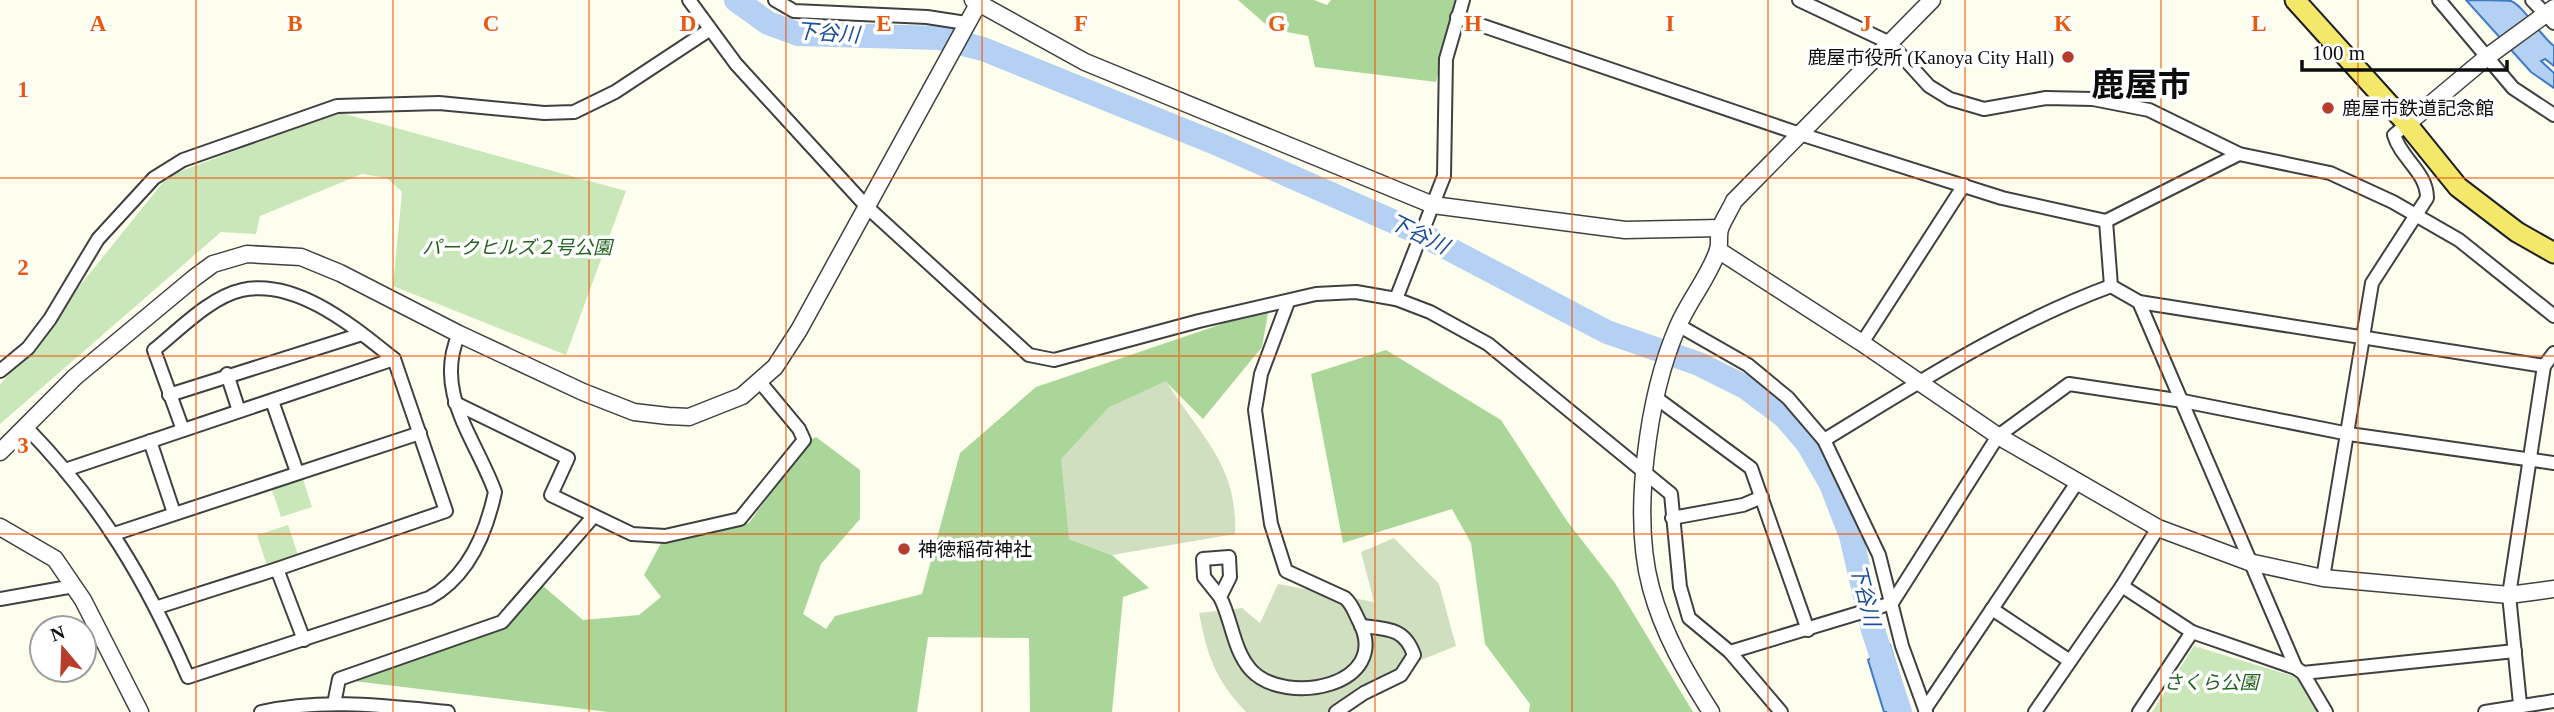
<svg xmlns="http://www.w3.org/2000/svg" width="2554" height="712" viewBox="0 0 2554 712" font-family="'Times New Roman','Noto Sans JP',serif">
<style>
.green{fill:#c9e7b9}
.forest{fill:#aad799}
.cemetery{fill:#d0dfc0}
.water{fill:#b4d1f4;stroke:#3e7ac8;stroke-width:2}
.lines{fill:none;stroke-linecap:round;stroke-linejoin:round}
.river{stroke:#b4d1f4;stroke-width:24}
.minor-casing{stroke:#404040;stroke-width:16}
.tertiary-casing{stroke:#404040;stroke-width:19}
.primary-casing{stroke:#1e1e1e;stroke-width:23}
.minor{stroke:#fff;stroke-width:12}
.tertiary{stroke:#fff;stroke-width:16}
.primary{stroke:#f3e869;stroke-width:19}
.grid{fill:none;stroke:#e8590c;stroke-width:2;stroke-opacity:0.55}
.poi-dot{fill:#b73c2b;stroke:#fff;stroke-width:2.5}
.labels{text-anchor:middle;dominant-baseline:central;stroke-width:7;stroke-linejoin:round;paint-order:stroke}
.poi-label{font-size:19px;fill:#0d0d0d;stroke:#fff;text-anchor:start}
.park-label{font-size:19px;font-style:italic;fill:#236220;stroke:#fff}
.water-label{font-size:21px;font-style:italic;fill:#1b4d9a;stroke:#fff}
.town-label{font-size:33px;font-weight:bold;fill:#0d0d0d;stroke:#fff}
.grid-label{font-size:23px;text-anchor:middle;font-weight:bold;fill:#e8590c;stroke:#fff;stroke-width:7;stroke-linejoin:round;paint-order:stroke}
</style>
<rect width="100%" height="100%" fill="#fefeee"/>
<g class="green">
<path d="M 338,112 L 626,191 L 566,355 L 393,286 L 402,192 L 387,178 L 362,174 L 260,216 L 256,234 L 221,232 L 0,424 L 0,385 L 168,176 Z"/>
<path d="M 302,476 L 312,507 L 281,517 L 271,487 Z"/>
<path d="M 288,525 L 298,555 L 267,566 L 257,535 Z"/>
<path d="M 2194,646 L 2296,677 L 2317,712 L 2152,712 Z"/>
</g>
<g class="forest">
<path d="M 1238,0 L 1314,0 L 1327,5 L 1331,0 L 1455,0 L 1436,82 L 1315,67 L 1308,36 L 1271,29 Z"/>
<path d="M 1269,308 L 1262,347 L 1203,419 L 1166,382 L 1069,539 L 1112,555 L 1149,588 L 1123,597 L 1112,712 L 1030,712 L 1029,638 L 928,637 L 917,712 L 608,712 L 337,679 L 501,622 L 536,580 L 583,620 L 639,615 L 661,597 L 644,575 L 661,543 L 749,523 L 807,442 L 816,437 L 860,470 L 860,519 L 821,564 L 803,614 L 826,629 L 835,616 L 922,594 L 960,453 L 1036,387 Z"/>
<path d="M 1386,350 L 1501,420 L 1567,521 L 1615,583 L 1693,712 L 1529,712 L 1530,704 L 1485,644 L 1471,543 L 1452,509 L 1343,543 L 1311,374 Z"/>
</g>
<g class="cemetery">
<path d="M 1166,381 C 1200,436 1238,464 1235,534 L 1112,555 L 1069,539 L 1061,459 L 1109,407 Z"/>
<path d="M 1394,538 L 1439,584 L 1456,646 L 1396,670 L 1336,712 L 1246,712 C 1214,678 1208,657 1199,613 L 1242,608 L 1260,623 L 1278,584 L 1374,602 L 1361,552 Z"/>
</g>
<g class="water">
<path d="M 2466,0 C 2479,0 2500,0 2511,1 C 2525,7 2540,36 2554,46 L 2554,66 L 2545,59 L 2541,61 L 2554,73 L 2554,88 L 2531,72 Z"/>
<path d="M 1890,645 L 1910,712 L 1884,712 L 1868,660 Z"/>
</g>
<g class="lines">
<path class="river" d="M 736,0 L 768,23 L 798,34 L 940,38 L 983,49 L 1220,145 L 1417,232 L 1607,332 L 1699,364 L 1745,387 L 1785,417 L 1808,444 L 1831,484 L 1851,536 L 1873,630 L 1900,712"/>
<g class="minor-casing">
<g id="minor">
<path d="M 689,0 L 736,64 L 867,207 L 1029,355 L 1054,360 L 1199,321 L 1316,294 L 1356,292 L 1396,299 L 1430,312 L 1488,344 L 1671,494 L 1680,587 L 1689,618 L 1730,652 L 1781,712"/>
<path d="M 775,0 L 794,11 L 927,17 L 966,23"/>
<path d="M 1799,0 L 1890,43 L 1929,86 L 1950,99 L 1984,109 L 2046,98 L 2093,99 L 2149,110 L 2239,154 L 2330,173 L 2393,202 L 2459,240 L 2554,316"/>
<path d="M 2439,0 L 2513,88 L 2554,115"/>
<path d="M 2532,0 L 2554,23"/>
<path d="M 1457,17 L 1800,134 L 2002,198 L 2106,221 L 2239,154"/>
<path d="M 2106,221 L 2111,286"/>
<path d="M 1396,299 L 1444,176 L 1446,59 L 1463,0"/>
<path d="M 2139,302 L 2296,668"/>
<path d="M 1678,325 L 1748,365 L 1788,398 L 1824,440 L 1879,555 L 1902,646 L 1926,712"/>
<path d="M 1862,343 L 1964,185"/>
<path d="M 0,371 L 28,348 L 50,319 L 98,239 L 154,178 L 183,160 L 337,106 L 439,103 L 544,113 L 574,112 L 615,92 L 709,30"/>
<path d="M 227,374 L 239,411"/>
<path d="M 169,395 L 362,334"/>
<path d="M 1655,397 L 1751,468 L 1808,630"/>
<path d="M 272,401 L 297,472"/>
<path d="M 455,403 L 568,458 L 551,495 L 632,534 L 665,536 L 740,519 L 804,440 L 799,429 L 760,382"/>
<path d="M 26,427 C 100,503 146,580 188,677 L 429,598 C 468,577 486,534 495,492 C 476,439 433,392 459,334"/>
<path d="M 183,430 L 154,350 C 179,330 210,297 242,290 C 297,278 355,328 394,359"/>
<path d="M 1824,440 C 1916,384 2010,323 2111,286 L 2139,302 L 2544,366"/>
<path d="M 150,441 L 174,513"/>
<path d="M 68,469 L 394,359 L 446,511 L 277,569 L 304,640"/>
<path d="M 1672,518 L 1743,505 L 1762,497"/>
<path d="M 114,534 L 420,433"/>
<path d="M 2323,578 L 2372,283 L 2427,198 C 2427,172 2401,159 2394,135 L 2407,124"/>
<path d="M 2122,586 L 2192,632 L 2296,668 L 2303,673 L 2326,712"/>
<path d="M 1220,597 L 1204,577 L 1203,559 L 1229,557 L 1230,577 L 1220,597 C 1232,620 1233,650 1251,670 C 1285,707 1393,686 1359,621 C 1354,612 1353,605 1345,598 L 1286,571 L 1271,524 L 1255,410 L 1261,374 L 1288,302"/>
<path d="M 0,599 L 74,586"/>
<path d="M 158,607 L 277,569"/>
<path d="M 1992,609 L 2070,661"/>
<path d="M 1730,652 L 1892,603 L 1998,436 L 2069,384 L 2183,401 L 2349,434 L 2554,463"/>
<path d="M 2303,673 L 2515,651"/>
<path d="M 334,704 L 339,679 L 502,622 L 593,517"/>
<path d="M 2520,704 L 2509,595 L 2544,366 L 2554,353"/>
<path d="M 1925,709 L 2076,484"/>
<path d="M 261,712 C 323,698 385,706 448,712"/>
<path d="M 1336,712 L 1364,693 L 1401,675 L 1414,655 C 1405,628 1388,629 1361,626"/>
<path d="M 2035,712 L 2122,586 L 2158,528"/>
<path d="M 2139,712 L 2192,632"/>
<path d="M 2485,712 L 2554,701"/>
</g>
</g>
<g class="tertiary-casing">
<g id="tertiary">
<path d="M 973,0 L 1085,62 L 1433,205 L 1625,230 L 1720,228"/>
<path d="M 2407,124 L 2487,57 L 2554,8"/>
<path d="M 1718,250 L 1862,343 L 1998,436 L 2158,528 L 2249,562 L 2323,578 L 2509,595 L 2554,589"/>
<path d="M 0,452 L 75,377 L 194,278 L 213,264 L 247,254 L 301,257 L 340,273 L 459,334 L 583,392 L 634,412 L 668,416 L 689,417 L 742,396 L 775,367 L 799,330 L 978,4"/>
<path d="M 0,527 L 55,559 L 83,600 L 140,712"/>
<path d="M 1711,712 C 1686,673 1663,633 1651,588 C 1631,515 1648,395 1678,326 C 1689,300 1709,277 1718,250 C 1720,244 1718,236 1720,229 C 1723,220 1730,210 1734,201 L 1932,0"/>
</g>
</g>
<g class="primary-casing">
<path id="primary" d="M 2295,0 L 2407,124 L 2458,187 L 2517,232 L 2554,253"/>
</g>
<use href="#minor" class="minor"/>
<use href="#tertiary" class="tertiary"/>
<use href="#primary" class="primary"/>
</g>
<path class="grid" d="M 196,0 L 196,712M 393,0 L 393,712M 589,0 L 589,712M 786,0 L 786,712M 982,0 L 982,712M 1179,0 L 1179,712M 1375,0 L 1375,712M 1572,0 L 1572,712M 1768,0 L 1768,712M 1965,0 L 1965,712M 2161,0 L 2161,712M 2358,0 L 2358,712M 0,178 L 2554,178M 0,356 L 2554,356M 0,534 L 2554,534"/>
<g class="poi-dot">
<circle cx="2068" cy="57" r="7"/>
<circle cx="2328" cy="108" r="7"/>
<circle cx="904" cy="549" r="7"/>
</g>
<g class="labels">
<g class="poi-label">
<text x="2054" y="57" text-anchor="end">鹿屋市役所 (Kanoya City Hall)</text>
<text x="2342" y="108">鹿屋市鉄道記念館</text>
<text x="918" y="549">神徳稲荷神社</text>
</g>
<g class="park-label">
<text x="517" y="247">パークヒルズ２号公園</text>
<text x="2211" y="682">さくら公園</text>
</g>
<g class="water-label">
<text transform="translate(828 33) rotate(4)">下谷川</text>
<text transform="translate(1419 234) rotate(26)">下谷川</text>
<text transform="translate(1865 595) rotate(76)">下谷川</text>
</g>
<g class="town-label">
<text x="2141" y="85">鹿屋市</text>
</g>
</g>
<g class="grid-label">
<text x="98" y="31">A</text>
<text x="295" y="31">B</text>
<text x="491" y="31">C</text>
<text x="688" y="31">D</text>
<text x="884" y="31">E</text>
<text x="1081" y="31">F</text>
<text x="1277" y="31">G</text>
<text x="1473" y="31">H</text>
<text x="1670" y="31">I</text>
<text x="1866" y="31">J</text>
<text x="2063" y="31">K</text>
<text x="2259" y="31">L</text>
<text x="23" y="97">1</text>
<text x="23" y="275">2</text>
<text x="23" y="453">3</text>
</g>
<g transform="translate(63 649) rotate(341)"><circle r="33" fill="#ffffff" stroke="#9e9e9e" stroke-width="2"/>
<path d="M0-5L12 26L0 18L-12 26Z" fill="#b73c2b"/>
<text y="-10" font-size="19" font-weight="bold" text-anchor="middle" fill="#0d0d0d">N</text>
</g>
<path d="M2302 60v10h205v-10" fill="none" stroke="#0d0d0d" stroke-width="3.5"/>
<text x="2312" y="60" font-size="21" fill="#0d0d0d" stroke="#ffffff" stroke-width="5" paint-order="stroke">100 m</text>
</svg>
